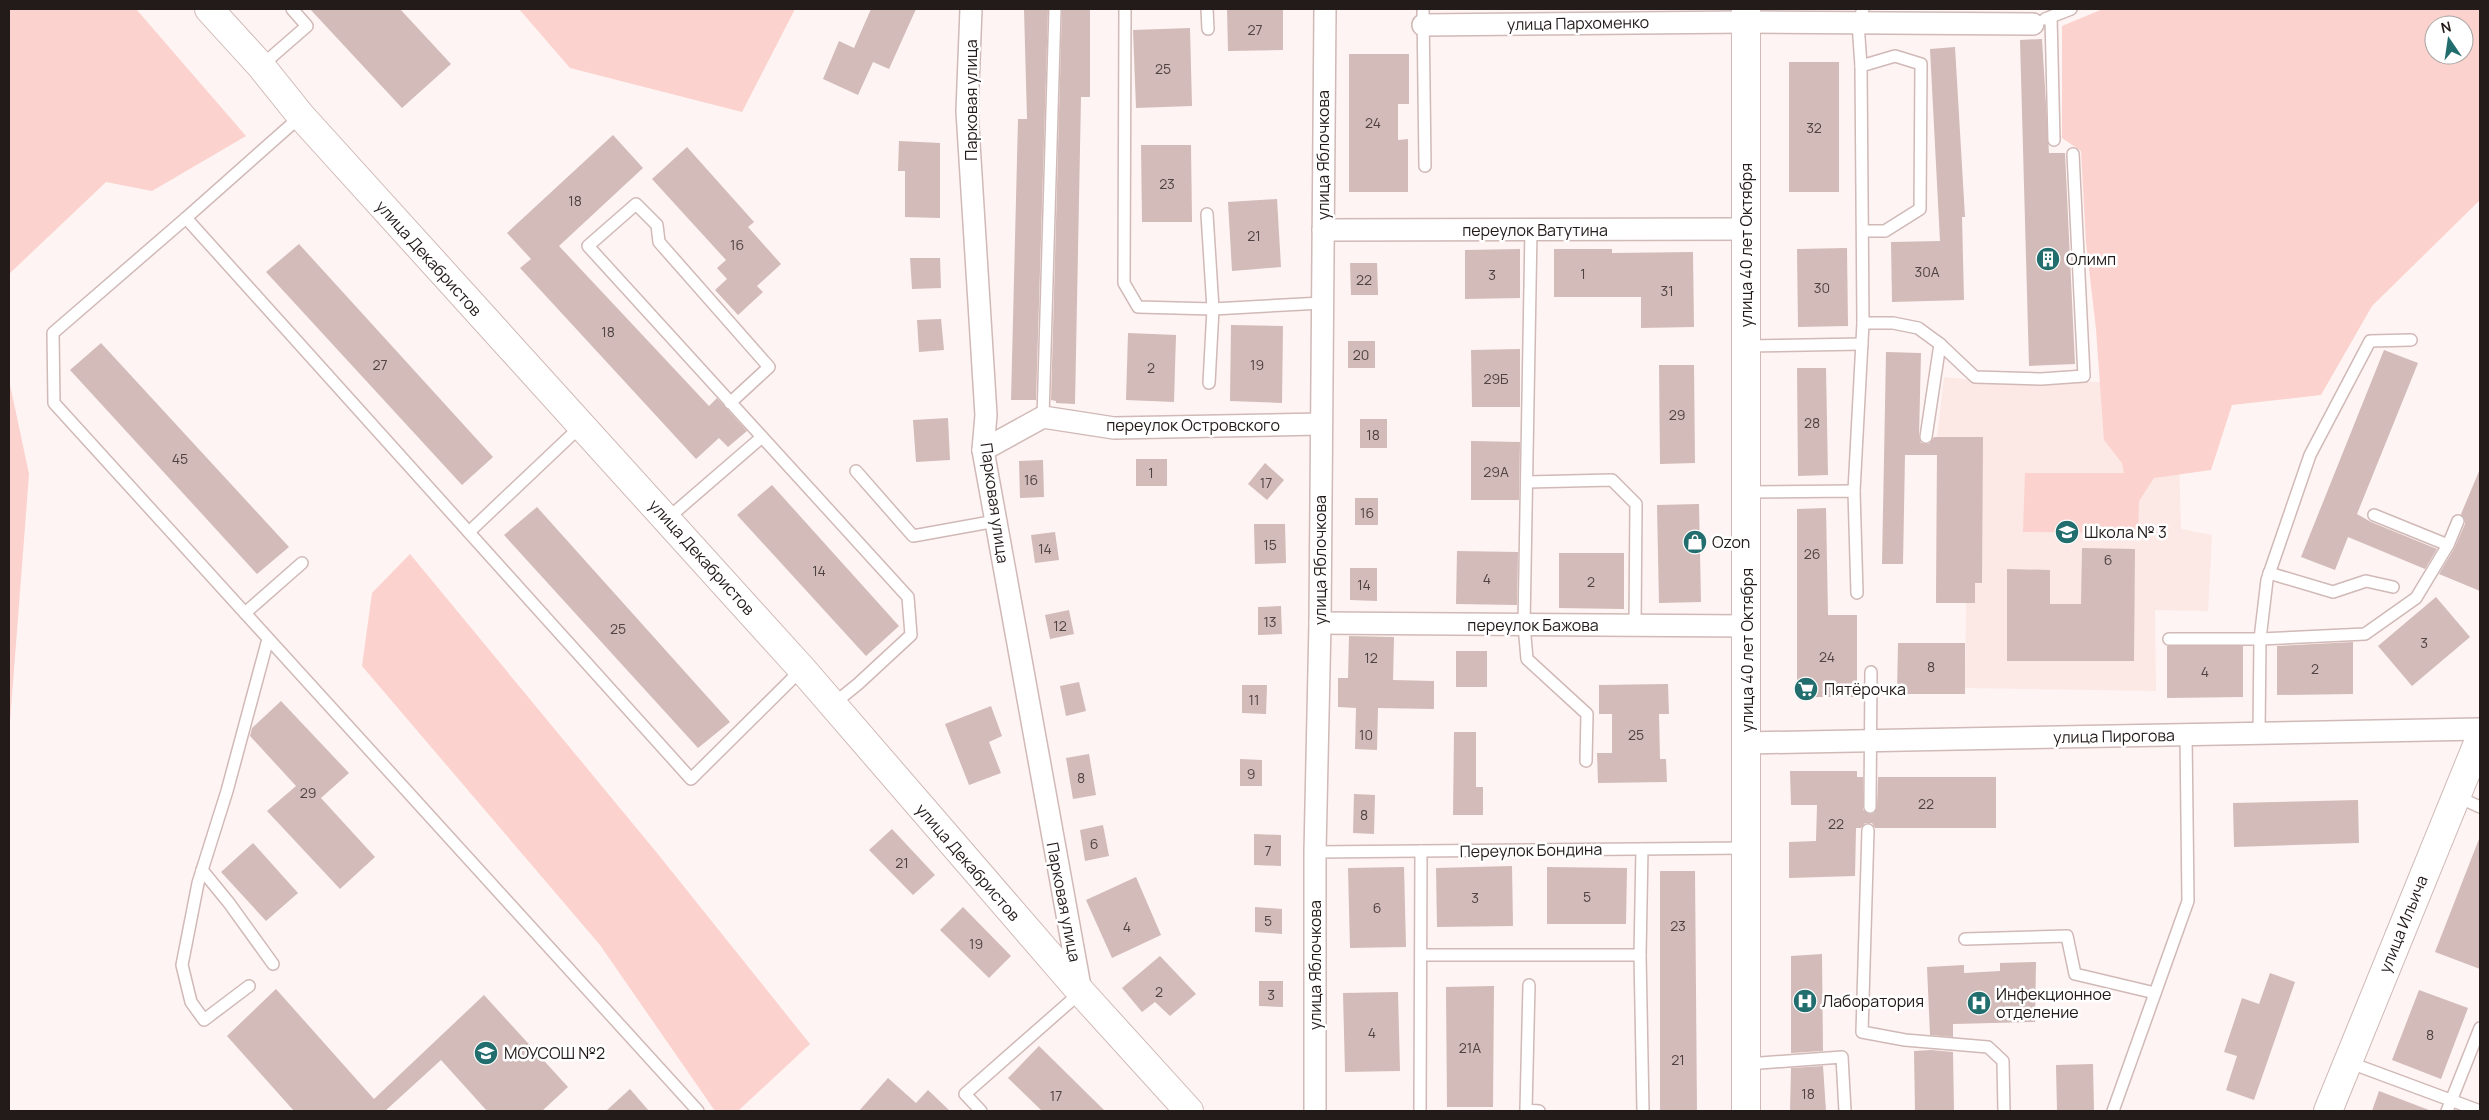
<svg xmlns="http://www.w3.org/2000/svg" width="2489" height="1120" viewBox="0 0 2489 1120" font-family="Manrope,sans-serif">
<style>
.built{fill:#fce8e5}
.green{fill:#fbd2cd;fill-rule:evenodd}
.building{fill:#d2bbb8}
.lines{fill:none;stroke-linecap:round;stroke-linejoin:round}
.lane-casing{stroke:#d0b9b6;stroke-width:14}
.street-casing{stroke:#d0b9b6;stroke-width:24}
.secondary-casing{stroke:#d0b9b6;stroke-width:30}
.lane{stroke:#fff;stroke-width:11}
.street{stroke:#fff;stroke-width:21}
.secondary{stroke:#fff;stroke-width:28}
.labels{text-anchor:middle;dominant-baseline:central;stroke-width:5;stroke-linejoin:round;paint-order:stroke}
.number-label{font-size:14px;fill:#4f4242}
.street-label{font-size:16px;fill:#231a1a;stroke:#fff}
.poi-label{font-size:16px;fill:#231a1a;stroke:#fff;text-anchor:start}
</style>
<rect width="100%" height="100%" fill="#fef4f3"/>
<path class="built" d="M 1944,377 L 1991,382 L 2109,382 L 2178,419 L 2181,529 L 2212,535 L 2208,611 L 2155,610 L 2156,691 L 1965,688 L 1966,603 L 1936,603 L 1937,437 Z"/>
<g class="green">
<path d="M 9,9 L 136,9 L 246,136 L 152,191 L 106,182 L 9,274 Z"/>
<path d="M 519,9 L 795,9 L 742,112 L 570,68 Z"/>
<path d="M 2103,9 L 2480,9 L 2480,200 L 2372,306 L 2321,395 L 2232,405 L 2211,470 L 2154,478 L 2139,501 L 2138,533 L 2023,532 L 2025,473 L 2124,473 L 2122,463 L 2104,440 L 2096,329 L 2086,243 L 2081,151 L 2062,138 L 2062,26 ZM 2434,25 L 2464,25 L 2464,55 L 2434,55 Z"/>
<path d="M 9,380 L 29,474 L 9,735 Z"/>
<path d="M 410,554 L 657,853 L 810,1044 L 738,1111 L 715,1111 L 600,945 L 362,666 L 372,593 Z"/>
</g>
<g class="building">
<path d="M 310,9 L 400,9 L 451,64 L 402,108 Z"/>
<path d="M 871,9 L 916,9 L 889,69 L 873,62 L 858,95 L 823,79 L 839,41 L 854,48 Z"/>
<path d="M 1024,9 L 1048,9 L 1036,400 L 1011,400 L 1018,119 L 1027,119 Z"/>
<path d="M 1062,9 L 1090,9 L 1090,97 L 1081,97 L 1075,404 L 1056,403 L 1056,401 L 1051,400 Z"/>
<path d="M 1227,9 L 1283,9 L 1283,50 L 1228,51 Z"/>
<path d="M 1190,28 L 1192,106 L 1136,108 L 1133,30 Z"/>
<path d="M 2042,39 L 2049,153 L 2065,153 L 2075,364 L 2029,366 L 2020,40 Z"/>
<path d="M 1955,47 L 1965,217 L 1962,217 L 1964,300 L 1892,302 L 1891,242 L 1940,241 L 1930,49 Z"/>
<path d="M 1349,54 L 1409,54 L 1409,104 L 1398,104 L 1398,140 L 1408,139 L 1408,192 L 1349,192 Z"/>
<rect x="1789" y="62" width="50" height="130"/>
<path d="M 613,135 L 643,168 L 559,246 L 709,406 L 717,398 L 747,431 L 728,447 L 719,438 L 696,459 L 520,268 L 531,259 L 507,233 Z"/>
<path d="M 899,141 L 940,143 L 940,218 L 905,217 L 905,171 L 898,171 Z"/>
<path d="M 1141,145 L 1191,145 L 1192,222 L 1142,222 Z"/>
<path d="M 687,147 L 754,222 L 748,227 L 781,264 L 757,286 L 763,292 L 738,315 L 715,290 L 727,279 L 717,268 L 726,260 L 652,179 Z"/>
<path d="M 1277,199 L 1281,267 L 1232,271 L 1228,202 Z"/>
<path d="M 299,244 L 493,457 L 462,485 L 266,272 Z"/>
<path d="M 1847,248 L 1848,326 L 1798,327 L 1797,249 Z"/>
<path d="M 1520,249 L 1520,298 L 1465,299 L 1465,250 Z"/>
<path d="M 1554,249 L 1612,249 L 1612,253 L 1693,252 L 1694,327 L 1641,328 L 1641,297 L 1554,297 Z"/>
<path d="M 910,258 L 940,258 L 941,288 L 912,289 Z"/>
<path d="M 1350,263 L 1377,263 L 1378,295 L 1351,295 Z"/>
<path d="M 941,319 L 944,350 L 919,352 L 917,320 Z"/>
<path d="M 1231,325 L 1283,326 L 1282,403 L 1230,401 Z"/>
<path d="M 1128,333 L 1176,335 L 1174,402 L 1126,400 Z"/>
<rect x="1348" y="341" width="27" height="27"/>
<path d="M 101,343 L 289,547 L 257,574 L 70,370 Z"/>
<path d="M 1520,349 L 1520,407 L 1472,407 L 1471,350 Z"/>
<path d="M 2384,350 L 2418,363 L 2357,514 L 2371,522 L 2437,549 L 2425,569 L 2348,537 L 2335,570 L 2301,557 Z"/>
<path d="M 1886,352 L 1921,353 L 1919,436 L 1921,443 L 1929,444 L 1934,437 L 1983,437 L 1982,583 L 1975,583 L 1975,603 L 1936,603 L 1937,455 L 1905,455 L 1903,564 L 1882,564 Z"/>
<path d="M 1659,365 L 1694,365 L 1695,463 L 1660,464 Z"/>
<path d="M 1797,368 L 1826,368 L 1828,475 L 1798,476 Z"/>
<path d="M 948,418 L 950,460 L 916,462 L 913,420 Z"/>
<rect x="1360" y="419" width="27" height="29"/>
<path d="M 1471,441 L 1520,442 L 1519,500 L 1471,500 Z"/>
<rect x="1136" y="459" width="31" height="27"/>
<path d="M 1043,460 L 1044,497 L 1020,498 L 1019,461 Z"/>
<path d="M 1265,463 L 1284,480 L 1267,500 L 1248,484 Z"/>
<path d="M 2480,469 L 2480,591 L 2439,574 L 2454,549 L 2465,524 L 2465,520 L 2461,514 Z"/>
<path d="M 772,485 L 899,626 L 866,656 L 737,515 Z"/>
<rect x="1355" y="498" width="23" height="27"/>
<path d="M 1699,504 L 1701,602 L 1659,603 L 1657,505 Z"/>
<path d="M 537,507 L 730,722 L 698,748 L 504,535 Z"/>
<path d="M 1826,508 L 1828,615 L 1857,615 L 1857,697 L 1797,697 L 1797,509 Z"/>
<path d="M 1254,524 L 1285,524 L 1286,563 L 1255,564 Z"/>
<path d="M 1055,532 L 1059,560 L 1035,563 L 1031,535 Z"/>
<path d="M 2082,548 L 2135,549 L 2134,661 L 2007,661 L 2007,569 L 2050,570 L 2050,604 L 2081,604 Z"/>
<path d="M 1457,551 L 1518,552 L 1517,605 L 1456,604 Z"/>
<path d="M 1559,553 L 1624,553 L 1624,609 L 1559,608 Z"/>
<path d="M 1350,568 L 1377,568 L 1377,601 L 1350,600 Z"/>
<path d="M 2436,597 L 2470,637 L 2412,686 L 2378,646 Z"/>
<path d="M 1281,606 L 1282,634 L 1258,635 L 1258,607 Z"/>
<path d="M 1069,610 L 1074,634 L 1050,639 L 1045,615 Z"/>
<path d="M 1349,636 L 1394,637 L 1393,680 L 1434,681 L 1434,709 L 1378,708 L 1377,750 L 1355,749 L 1356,708 L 1338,707 L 1338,678 L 1348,678 Z"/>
<path d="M 2353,642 L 2353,694 L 2277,695 L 2277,646 Z"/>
<path d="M 1898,643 L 1965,643 L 1965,694 L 1897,694 Z"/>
<path d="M 2167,646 L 2243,646 L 2243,697 L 2167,698 Z"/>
<rect x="1456" y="651" width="31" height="36"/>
<path d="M 1079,682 L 1086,711 L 1066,716 L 1060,686 Z"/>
<path d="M 1668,684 L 1669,714 L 1659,714 L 1660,759 L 1666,759 L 1667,782 L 1598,783 L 1597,753 L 1612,753 L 1612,714 L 1599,714 L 1599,685 Z"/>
<path d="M 1242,685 L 1267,685 L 1266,714 L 1242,713 Z"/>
<path d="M 281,701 L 349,773 L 321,798 L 375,857 L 340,889 L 267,811 L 296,786 L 250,736 L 252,728 Z"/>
<path d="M 991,706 L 1002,736 L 989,742 L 1001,773 L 969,785 L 945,724 Z"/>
<path d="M 1454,732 L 1476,732 L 1476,787 L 1483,787 L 1483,815 L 1453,815 Z"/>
<path d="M 1089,754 L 1096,795 L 1073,799 L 1066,758 Z"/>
<path d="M 1240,759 L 1262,760 L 1262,786 L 1240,786 Z"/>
<path d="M 1790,771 L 1857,771 L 1857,777 L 1863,777 L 1863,810 L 1869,814 L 1874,813 L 1877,808 L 1878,777 L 1996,777 L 1996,828 L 1875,828 L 1872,823 L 1865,823 L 1861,828 L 1856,828 L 1855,876 L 1789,878 L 1789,842 L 1816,841 L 1817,805 L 1791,805 Z"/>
<path d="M 1354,794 L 1375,795 L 1374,834 L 1353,833 Z"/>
<path d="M 2358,800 L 2359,843 L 2234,847 L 2233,803 Z"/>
<path d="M 1103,825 L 1109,856 L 1085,861 L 1080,830 Z"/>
<path d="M 892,829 L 935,875 L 913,895 L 869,850 Z"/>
<path d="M 1254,834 L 1281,835 L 1281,866 L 1254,865 Z"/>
<path d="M 2479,839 L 2480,839 L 2480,969 L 2435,952 Z"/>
<path d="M 253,843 L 298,893 L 266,921 L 221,872 Z"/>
<path d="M 1512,866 L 1513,926 L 1437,927 L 1436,868 Z"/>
<path d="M 1404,867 L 1406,947 L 1350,948 L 1348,868 Z"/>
<path d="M 1547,867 L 1627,868 L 1626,924 L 1547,924 Z"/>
<path d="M 1660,871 L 1695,871 L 1697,1111 L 1660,1111 Z"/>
<path d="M 1136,877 L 1161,935 L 1112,958 L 1086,900 Z"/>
<path d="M 963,907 L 1011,956 L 989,978 L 940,930 Z"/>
<path d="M 1255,907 L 1282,909 L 1282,934 L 1255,932 Z"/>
<path d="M 1822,954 L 1823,1051 L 1791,1053 L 1791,956 Z"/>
<path d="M 1160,956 L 1196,994 L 1170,1016 L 1155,1002 L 1142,1012 L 1122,988 Z"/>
<path d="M 2036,962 L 2035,1022 L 1953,1024 L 1953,1037 L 1930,1035 L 1927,967 L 1964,965 L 1964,973 L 2000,971 L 2000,963 Z"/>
<path d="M 2270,973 L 2295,982 L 2254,1100 L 2226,1090 L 2237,1056 L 2224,1052 L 2242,998 L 2259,1004 Z"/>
<path d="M 1259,981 L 1283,981 L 1283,1007 L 1259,1006 Z"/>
<path d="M 1494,986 L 1493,1107 L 1447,1107 L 1446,987 Z"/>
<path d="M 276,989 L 374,1099 L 484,995 L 568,1087 L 542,1111 L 487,1111 L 441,1060 L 385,1111 L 294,1111 L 227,1036 Z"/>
<path d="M 2419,990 L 2468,1008 L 2441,1079 L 2392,1060 Z"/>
<path d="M 1398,992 L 1400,1071 L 1345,1072 L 1343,993 Z"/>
<path d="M 1039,1046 L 1105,1111 L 1042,1111 L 1008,1078 Z"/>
<path d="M 1931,1050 L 1953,1052 L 1954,1111 L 1915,1111 L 1914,1051 Z"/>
<path d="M 2093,1064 L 2094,1111 L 2057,1111 L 2056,1065 Z"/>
<path d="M 1823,1066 L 1826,1111 L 1790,1111 L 1791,1068 Z"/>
<path d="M 888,1078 L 916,1103 L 928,1090 L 950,1111 L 859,1111 Z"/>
<path d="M 630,1089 L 649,1111 L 606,1111 Z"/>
<path d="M 2379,1091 L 2429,1110 L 2429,1111 L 2372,1111 Z"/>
</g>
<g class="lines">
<g class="lane-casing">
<g id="lane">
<path d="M 1125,9 L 1124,283 L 1138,307 L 1213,309 L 1322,303"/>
<path d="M 1207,9 L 1208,29"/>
<path d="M 1423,9 L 1425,166"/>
<path d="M 2051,17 L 2054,140"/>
<path d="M 2045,19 L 2071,9"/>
<path d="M 261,66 L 307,26 L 292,9"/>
<path d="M 1861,66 L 1858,23 L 1863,9"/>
<path d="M 301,116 L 186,218 L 691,779 L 802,669"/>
<path d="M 1207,214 L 1213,309 L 1209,383"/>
<path d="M 186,218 L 53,333 L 54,403 L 245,613 L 302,563"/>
<path d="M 1531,230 L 1524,625 L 1527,659 L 1587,714 L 1586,761"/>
<path d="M 1863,323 L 1893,323 L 1918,328 L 1940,344 L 1926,437"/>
<path d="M 1940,344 L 1975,377 L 2041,379 L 2084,376 L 2073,154"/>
<path d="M 1746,346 L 1862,344"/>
<path d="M 730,403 L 769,367 L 659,242 L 657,225 L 636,204 L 588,246 L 908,597 L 911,635 L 858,684 L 832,705"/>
<path d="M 1043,417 L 1055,9"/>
<path d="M 856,471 L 913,536 L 996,521"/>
<path d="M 1527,482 L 1612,480 L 1636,504 L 1635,626"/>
<path d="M 1854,491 L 1863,323 L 1861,66 L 1895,56 L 1921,64 L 1920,209 L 1885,231 L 1864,231"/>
<path d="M 1747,492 L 1854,491 L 1857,593"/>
<path d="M 2374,515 L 2448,545 L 2416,598 L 2365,634 L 2260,639 L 2267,580 L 2310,455 L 2370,341 L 2411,340"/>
<path d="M 667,519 L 762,437"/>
<path d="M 469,532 L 581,426"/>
<path d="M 2448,545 L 2458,521"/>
<path d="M 2269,573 L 2333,592 L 2366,581 L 2393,587"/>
<path d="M 245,613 L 698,1111"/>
<path d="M 2169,639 L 2260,639 L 2259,733"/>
<path d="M 2456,796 L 2480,807"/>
<path d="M 1870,807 L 1871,672"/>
<path d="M 1868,830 L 1862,1032 L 1905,1040 L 1988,1047 L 2003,1061 L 2004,1111"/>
<path d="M 1315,852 L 1748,848"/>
<path d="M 202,870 L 229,903 L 273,964"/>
<path d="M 1965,939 L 2067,936 L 2075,974 L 2155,993"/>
<path d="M 1421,955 L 1640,955 L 1642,849"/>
<path d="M 1640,955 L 1643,1111"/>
<path d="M 1529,985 L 1526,1110 L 1539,1111"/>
<path d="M 249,986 L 204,1020 L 191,1002 L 182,965 L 198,883 L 227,791 L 268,639"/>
<path d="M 2348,1062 L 2480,1111"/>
<path d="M 1747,1064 L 1842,1057 L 1845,1111"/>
<path d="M 981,1111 L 965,1094 L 1081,992"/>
<path d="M 1420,1111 L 1421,851"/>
<path d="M 2113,1111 L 2188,901 L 2186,735"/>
<path d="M 2447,1111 L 2480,1028"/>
</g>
</g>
<g class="street-casing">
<g id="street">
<path d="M 971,9 L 967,111 L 986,415 L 983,450 L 1081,992"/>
<path d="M 1423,25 L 1746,22 L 2033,24"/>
<path d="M 1323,230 L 1746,229"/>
<path d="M 983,450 L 1043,417 L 1114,428 L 1321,424"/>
<path d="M 1320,623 L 1747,626"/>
<path d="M 1747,743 L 2480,729"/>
<path d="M 1315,1111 L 1315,852 L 1320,623 L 1325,9"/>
</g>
</g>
<g class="secondary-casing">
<g id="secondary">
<path d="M 209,9 L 261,66 L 301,116 L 802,669 L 1081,992 L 1189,1111"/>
<path d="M 1746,9 L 1746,1111"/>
<path d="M 2328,1111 L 2480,738"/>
</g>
</g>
<use href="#lane" class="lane"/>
<use href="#street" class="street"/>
<use href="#secondary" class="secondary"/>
</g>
<defs>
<g id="building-disc" transform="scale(1.25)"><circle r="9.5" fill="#226e6f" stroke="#fff"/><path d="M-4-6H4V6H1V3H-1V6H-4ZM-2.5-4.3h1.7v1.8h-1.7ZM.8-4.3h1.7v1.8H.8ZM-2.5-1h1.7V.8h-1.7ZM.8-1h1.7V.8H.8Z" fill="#fff"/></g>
<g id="school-disc" transform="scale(1.25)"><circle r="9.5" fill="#226e6f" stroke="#fff"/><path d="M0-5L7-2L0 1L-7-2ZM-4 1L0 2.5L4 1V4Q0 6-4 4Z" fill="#fff"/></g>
<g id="shop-disc" transform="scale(1.25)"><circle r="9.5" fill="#226e6f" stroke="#fff"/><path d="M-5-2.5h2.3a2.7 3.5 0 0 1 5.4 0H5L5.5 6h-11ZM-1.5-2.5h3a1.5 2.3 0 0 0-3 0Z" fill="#fff"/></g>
<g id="supermarket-disc" transform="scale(1.25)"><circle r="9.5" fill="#226e6f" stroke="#fff"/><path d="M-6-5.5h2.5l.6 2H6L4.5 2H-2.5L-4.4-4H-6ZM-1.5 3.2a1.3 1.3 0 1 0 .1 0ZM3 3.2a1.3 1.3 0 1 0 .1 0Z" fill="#fff"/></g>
<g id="hospital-disc" transform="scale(1.25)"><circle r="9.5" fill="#226e6f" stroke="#fff"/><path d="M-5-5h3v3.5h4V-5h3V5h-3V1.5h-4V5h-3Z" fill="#fff"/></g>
</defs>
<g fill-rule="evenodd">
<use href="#building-disc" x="2048" y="259"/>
<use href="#school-disc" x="2067" y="532"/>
<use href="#shop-disc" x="1695" y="542"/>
<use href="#supermarket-disc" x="1806" y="689"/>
<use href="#hospital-disc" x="1805" y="1001"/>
<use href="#hospital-disc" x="1979" y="1003"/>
<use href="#school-disc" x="486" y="1053"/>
</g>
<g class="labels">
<g class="number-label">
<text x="1255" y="29">27</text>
<text x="1163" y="68">25</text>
<text x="1373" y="122">24</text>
<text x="1814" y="127">32</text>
<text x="1167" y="183">23</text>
<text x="575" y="200">18</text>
<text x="1254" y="235">21</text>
<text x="737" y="244">16</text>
<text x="1927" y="271">30А</text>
<text x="1583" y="273">1</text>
<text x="1492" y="274">3</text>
<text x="1364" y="279">22</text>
<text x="1822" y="287">30</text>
<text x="1667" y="290">31</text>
<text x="608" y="331">18</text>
<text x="1361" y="354">20</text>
<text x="380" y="364">27</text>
<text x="1257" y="364">19</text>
<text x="1151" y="367">2</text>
<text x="1496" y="378">29Б</text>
<text x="1677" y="414">29</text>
<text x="1812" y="422">28</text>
<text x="1373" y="434">18</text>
<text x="180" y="458">45</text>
<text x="1496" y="471">29А</text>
<text x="1151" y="472">1</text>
<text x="1031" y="479">16</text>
<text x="1266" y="482">17</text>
<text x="1367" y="512">16</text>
<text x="1270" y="544">15</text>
<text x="1045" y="548">14</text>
<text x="1812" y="553">26</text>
<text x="2108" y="559">6</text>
<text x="819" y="570">14</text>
<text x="1487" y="578">4</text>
<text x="1591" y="581">2</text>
<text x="1364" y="584">14</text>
<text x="1270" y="621">13</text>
<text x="1060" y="625">12</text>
<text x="618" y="628">25</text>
<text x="2424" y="642">3</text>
<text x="1827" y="656">24</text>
<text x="1371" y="657">12</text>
<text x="1931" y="666">8</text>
<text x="2315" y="668">2</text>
<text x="2205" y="671">4</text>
<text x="1254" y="699">11</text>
<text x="1366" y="734">10</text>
<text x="1636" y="734">25</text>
<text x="1251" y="773">9</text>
<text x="1081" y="777">8</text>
<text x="308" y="792">29</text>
<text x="1926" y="803">22</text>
<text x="1364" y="814">8</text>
<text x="1836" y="823">22</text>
<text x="1094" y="843">6</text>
<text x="1268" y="850">7</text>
<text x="902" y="862">21</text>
<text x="1587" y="896">5</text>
<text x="1475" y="897">3</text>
<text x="1377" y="907">6</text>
<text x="1268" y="920">5</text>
<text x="1678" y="925">23</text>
<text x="1127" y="926">4</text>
<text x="976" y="943">19</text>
<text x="1159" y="991">2</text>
<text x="1271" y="994">3</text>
<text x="1372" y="1032">4</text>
<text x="2430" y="1034">8</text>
<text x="1470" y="1047">21А</text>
<text x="1678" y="1059">21</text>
<text x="1808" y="1093">18</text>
<text x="1056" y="1095">17</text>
</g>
<g class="street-label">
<text transform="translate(1578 23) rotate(-1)">улица Пархоменко</text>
<text transform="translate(971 100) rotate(-90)">Парковая улица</text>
<text transform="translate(1323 155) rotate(-90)">улица Яблочкова</text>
<text x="1535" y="230">переулок Ватутина</text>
<text transform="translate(1746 245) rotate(-90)">улица 40 лет Октября</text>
<text transform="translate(429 258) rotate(48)">улица Декабристов</text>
<text x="1193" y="425">переулок Островского</text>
<text transform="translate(995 503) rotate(82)">Парковая улица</text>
<text transform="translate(702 557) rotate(48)">улица Декабристов</text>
<text transform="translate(1320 560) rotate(-90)">улица Яблочкова</text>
<text x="1533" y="625">переулок Бажова</text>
<text transform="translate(1747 650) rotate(-90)">улица 40 лет Октября</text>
<text transform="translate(2114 736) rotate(-1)">улица Пирогова</text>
<text transform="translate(1531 850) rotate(-1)">Переулок Бондина</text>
<text transform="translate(968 862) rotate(49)">улица Декабристов</text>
<text transform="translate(1064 902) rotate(79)">Парковая улица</text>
<text transform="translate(2403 924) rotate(-68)">улица Ильича</text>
<text transform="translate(1315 965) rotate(-90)">улица Яблочкова</text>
</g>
<g class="poi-label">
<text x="2066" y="259">Олимп</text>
<text x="2084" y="532">Школа № 3</text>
<text x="1712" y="542">Ozon</text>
<text x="1824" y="689">Пятёрочка</text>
<text x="1996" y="994">Инфекционное<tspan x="1996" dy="18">отделение</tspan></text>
<text x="1822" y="1001">Лаборатория</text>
<text x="504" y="1053">МОУСОШ №2</text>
</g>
</g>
<rect width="2489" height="1120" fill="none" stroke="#231a1a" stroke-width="20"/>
<g transform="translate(2449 40) rotate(347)"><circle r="24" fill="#ffffff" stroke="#a7a3a3"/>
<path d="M0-4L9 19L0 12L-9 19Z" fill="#226e6f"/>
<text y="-8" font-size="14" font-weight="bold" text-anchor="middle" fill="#231a1a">N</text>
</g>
</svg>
